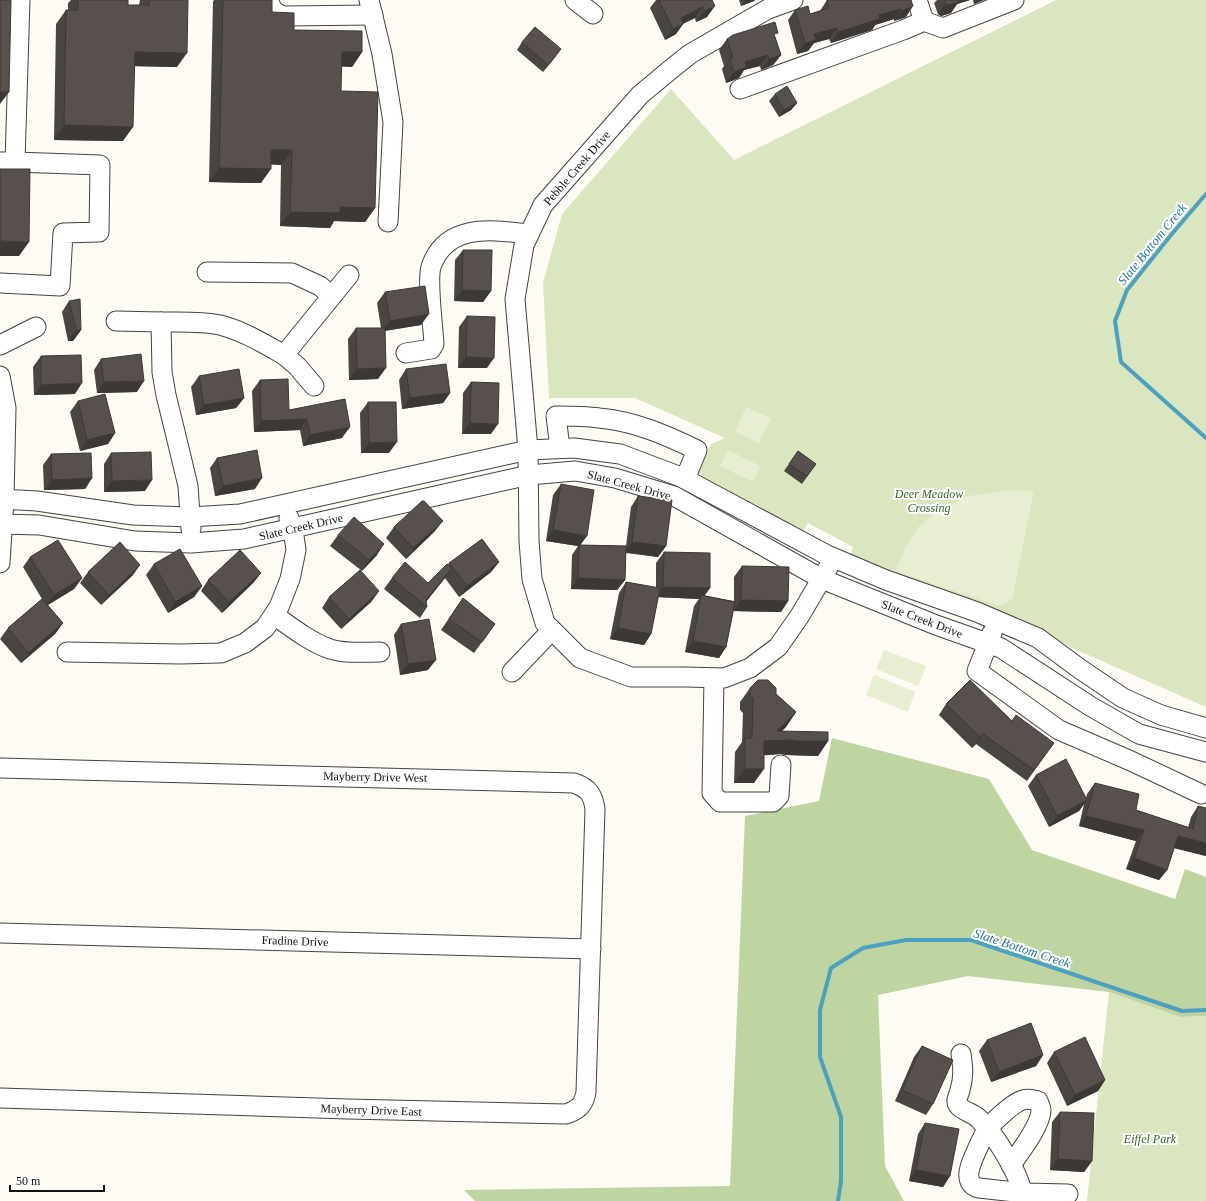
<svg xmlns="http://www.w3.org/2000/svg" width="1206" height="1201" viewBox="0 0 1206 1201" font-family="'Times New Roman',serif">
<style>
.green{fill:#d9e6c0}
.forest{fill:#bfd5a1}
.pitch{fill:#e8eed1}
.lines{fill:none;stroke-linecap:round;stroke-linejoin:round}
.stream{stroke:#4ca1c0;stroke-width:4}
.minor-casing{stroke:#434343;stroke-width:21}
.minor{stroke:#fff;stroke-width:19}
.wall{fill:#4b4542}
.shaded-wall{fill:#3d3836}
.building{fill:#57504d;stroke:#3d3836}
.labels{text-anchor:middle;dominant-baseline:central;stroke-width:4;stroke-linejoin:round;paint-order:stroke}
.street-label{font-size:12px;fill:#101010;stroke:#fff}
.park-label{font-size:12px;font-style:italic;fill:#3a6226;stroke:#fff}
.water-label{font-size:13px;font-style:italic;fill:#257496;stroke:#fff}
</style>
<rect width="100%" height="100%" fill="#fefaf4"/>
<g class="green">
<path d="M 1056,0 L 1206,0 L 1206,707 L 1018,624 L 849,559 L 853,547 L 808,523 L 801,536 L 730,498 L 697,472 L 711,444 L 725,438 L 635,398 L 549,398 L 543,283 L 562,214 L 671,89 L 734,160 Z"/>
<path d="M 1109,992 L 1180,1017 L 1206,1016 L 1206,1201 L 1087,1201 Z"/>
</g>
<path class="forest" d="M 832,738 L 989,779 L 1032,850 L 1175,899 L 1185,869 L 1206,877 L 1206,1016 L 1180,1017 L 1109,992 L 968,976 L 878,995 L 885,1166 L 904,1201 L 475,1201 L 464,1190 L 730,1186 L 745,816 L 819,801 Z"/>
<g class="pitch">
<path d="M 746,407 L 771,418 L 759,443 L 735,432 Z"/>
<path d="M 728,450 L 760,466 L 753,482 L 720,466 Z"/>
<path d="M 1013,490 L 1034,491 L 1012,599 L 999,606 L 895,571 L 906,546 L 920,525 L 938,511 L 968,496 Z"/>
<path d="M 884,650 L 926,666 L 918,686 L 876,669 Z"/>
<path d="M 874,675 L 915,692 L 908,712 L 866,695 Z"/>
</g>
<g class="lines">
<g class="stream">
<path d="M 1206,194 L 1171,235 L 1127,290 L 1115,321 L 1121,362 L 1206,438"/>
<path d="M 838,1201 L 841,1181 L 841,1117 L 820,1057 L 820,1010 L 831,968 L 863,948 L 906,940 L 971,940 L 1182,1011 L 1206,1010"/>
</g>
<g class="minor-casing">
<g id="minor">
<path d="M 269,0 C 271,10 275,13 284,16 L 373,15"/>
<path d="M 369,0 L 382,54 L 393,122 L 388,222"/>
<path d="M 575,0 L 593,14"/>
<path d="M 793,0 L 768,9 L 690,54 L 670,70 L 640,95 L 543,205 L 524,245 L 515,299 L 528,450 L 529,541 L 532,579 L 545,623 L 580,658 L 631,677 L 686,677 L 724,678 L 750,668 L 778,647 L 799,617 L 828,568"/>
<path d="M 924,21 L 943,28 L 1014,0"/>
<path d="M 740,89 L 903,30 L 924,21 L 917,0"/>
<path d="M 0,162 L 15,162 L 100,165 L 99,232 L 63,233 L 60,286 L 0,283"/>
<path d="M 15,162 L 20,0"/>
<path d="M 207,272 L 292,273 L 320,286 L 332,296"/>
<path d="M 116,321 L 161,322"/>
<path d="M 0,345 L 36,327"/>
<path d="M 406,353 L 431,349 L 434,344 C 433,326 427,281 431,267 C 446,222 493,230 529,234"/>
<path d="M 284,355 L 297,366 L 314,386"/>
<path d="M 0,376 L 6,408 L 4,499 L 0,563"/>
<path d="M 560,448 L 556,416 C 570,416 585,416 599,418 C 634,421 666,435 697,450 L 685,479"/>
<path d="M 0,499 L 37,501 L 133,515 L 190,517 L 240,514 L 528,450 L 574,448 L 620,454 L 681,477 L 827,555 L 886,580 L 977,612 L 1038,638 L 1080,669 L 1123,698 L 1161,715 L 1206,728"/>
<path d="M 0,524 L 39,525 L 135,541 L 191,543 L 244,539 L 529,475 L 575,471 L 615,478 L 674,496 L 822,579 L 936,625 L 1001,648 L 1090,706 L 1139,734 L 1206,752"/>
<path d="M 191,529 L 188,486 L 177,440 L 166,395 L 162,372 L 161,322 C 180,322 201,321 220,325 C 243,331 263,343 284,355 L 349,275"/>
<path d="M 274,615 C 291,627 310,642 330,649 C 346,654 364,652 380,652"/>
<path d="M 992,633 L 977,671 L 1059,730 L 1131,761 L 1201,794"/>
<path d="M 67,652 L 180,654 L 221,653 L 245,643 L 265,628 L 279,607 L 290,579 L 296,550 L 293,529 L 289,518"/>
<path d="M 512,672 L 552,630"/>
<path d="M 714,678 L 712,793 L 720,802 L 773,802 L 779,796 L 781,765"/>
<path d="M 0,768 L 574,783 C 588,788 593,794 595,809 L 586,1092 C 584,1105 578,1110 566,1114 L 348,1109 L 0,1098"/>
<path d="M 0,933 L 591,949"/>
<path d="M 961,1054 C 963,1067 964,1077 960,1090 C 959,1095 955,1100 958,1105 C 962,1111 973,1113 978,1118 C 994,1133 1024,1179 1023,1201"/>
<path d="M 1011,1165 C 1020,1152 1041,1125 1041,1110 C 1041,1107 1039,1104 1038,1101 C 1033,1100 1028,1098 1023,1100 C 1013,1103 996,1119 989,1127 C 985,1131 983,1138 980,1143 C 975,1155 958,1183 979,1188 L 1024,1193 L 1068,1194"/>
</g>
</g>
<use href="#minor" class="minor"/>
</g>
<g class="wall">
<path d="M 71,0 L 128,0 L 128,5 L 139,5 L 140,0 L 188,0 L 177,67 L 135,66 L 123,141 L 54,140 L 56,24 L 66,10 L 68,10 L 68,3 Z"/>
<path d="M 214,0 L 272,0 L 272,12 L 294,30 L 362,52 L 352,67 L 341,66 L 341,91 L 375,208 L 365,222 L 334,221 L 330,228 L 280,226 L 281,165 L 271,164 L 261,183 L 209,182 L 213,2 Z"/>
<path d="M 656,0 L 712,0 L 707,17 L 696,22 L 695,18 L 683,24 L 676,34 L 665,40 L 650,8 Z"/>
<path d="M 739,0 L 755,0 L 754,1 L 741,6 Z"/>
<path d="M 827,0 L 911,0 L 906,17 L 894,21 L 894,19 L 875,25 L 872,30 L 831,43 L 829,39 L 814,43 L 808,51 L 797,54 L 788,20 L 795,10 L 810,14 L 820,11 Z"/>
<path d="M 937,0 L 970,0 L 957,4 L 951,13 L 941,16 L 938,14 L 934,3 Z"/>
<path d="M 973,0 L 984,0 L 974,4 Z"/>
<path d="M 775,37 L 781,55 L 773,65 L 761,70 L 760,66 L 744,70 L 739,78 L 726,83 L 722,69 L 724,66 L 719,50 L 727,39 Z"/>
<path d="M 522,42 L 556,56 L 543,72 L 517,50 Z"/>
<path d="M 775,94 L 797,103 L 791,110 L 779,117 L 769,101 Z"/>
<path d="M 463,250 L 491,291 L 483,302 L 454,301 L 455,260 Z"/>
<path d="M 385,292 L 421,325 L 385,331 L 378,379 L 349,380 L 348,339 L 356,328 L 381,328 L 377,303 Z"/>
<path d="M 69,301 L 81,330 L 73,341 L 68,341 L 62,312 Z"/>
<path d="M 467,316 L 487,368 L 458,368 L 459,327 Z"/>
<path d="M 41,356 L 75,394 L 34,395 L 33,367 Z"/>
<path d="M 101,359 L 137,392 L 97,393 L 94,370 Z"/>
<path d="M 406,369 L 450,393 L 443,403 L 402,409 L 399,380 Z"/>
<path d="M 199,376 L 244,398 L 236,408 L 196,415 L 191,387 Z"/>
<path d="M 260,380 L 289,410 L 342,438 L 303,446 L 300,430 L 254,432 L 252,391 Z"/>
<path d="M 471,382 L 491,434 L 462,434 L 463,393 Z"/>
<path d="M 78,401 L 115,433 L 108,444 L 80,451 L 70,412 Z"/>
<path d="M 368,402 L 389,453 L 361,453 L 360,413 Z"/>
<path d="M 798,451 L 816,464 L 802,484 L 784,471 Z"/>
<path d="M 111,453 L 145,491 L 104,492 L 104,464 Z"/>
<path d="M 51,454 L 92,478 L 85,489 L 44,490 L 43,465 Z"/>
<path d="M 217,458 L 255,489 L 215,496 L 210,468 Z"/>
<path d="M 561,484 L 581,545 L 626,546 L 631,507 L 638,496 L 666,546 L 658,557 L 626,553 L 625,580 L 617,590 L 571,589 L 572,555 L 578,546 L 546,541 L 553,495 Z"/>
<path d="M 394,527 L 435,531 L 406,559 L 386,538 Z"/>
<path d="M 338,535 L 377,555 L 362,571 L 330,546 Z"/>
<path d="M 664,552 L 710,588 L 704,596 L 734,601 L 734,577 L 742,566 L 788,601 L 781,612 L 734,611 L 734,608 L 726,647 L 719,658 L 685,652 L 694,606 L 699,599 L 658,597 L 651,634 L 644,645 L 610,639 L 619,593 L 626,582 L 656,588 L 656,563 Z"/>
<path d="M 30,557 L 82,578 L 74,589 L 48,605 L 63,623 L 55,634 L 21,663 L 0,639 L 8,628 L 42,599 L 23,567 Z"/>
<path d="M 499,562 L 491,572 L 459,597 L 445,578 L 426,602 L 427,607 L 420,618 L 384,589 L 392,578 L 428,583 L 448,565 L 449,563 Z"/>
<path d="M 154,564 L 202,586 L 194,597 L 168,613 L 146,575 Z"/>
<path d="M 88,572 L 133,575 L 101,605 L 80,583 Z"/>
<path d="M 261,573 L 253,583 L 222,613 L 201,591 L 208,580 Z"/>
<path d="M 379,591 L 371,602 L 341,629 L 322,608 L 329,597 Z"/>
<path d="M 463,598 L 495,624 L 474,653 L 441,630 Z"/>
<path d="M 401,624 L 428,670 L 400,675 L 394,635 Z"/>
<path d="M 750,688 L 776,694 L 796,712 L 786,727 L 781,731 L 828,741 L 818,756 L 786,755 L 781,754 L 764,755 L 754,783 L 734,783 L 735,752 L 742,742 L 743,713 L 740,710 L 740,702 Z"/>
<path d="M 946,704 L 1012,721 L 1054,743 L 1027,781 L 976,744 L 972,748 L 939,715 Z"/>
<path d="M 1036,775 L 1086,798 L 1087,794 L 1095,783 L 1136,810 L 1188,828 L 1191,817 L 1198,806 L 1206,856 L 1174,848 L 1167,870 L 1159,880 L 1126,869 L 1136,841 L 1079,826 L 1084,804 L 1079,811 L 1049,827 L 1028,786 Z"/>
<path d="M 987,1040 L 1043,1055 L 1036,1066 L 991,1082 L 979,1051 Z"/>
<path d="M 922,1046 L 933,1104 L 926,1115 L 895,1101 L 914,1057 Z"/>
<path d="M 1054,1052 L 1105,1080 L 1098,1091 L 1067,1106 L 1047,1063 Z"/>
<path d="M 1060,1112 L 1092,1161 L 1084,1172 L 1050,1170 L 1052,1122 Z"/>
<path d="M 925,1123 L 950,1176 L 943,1187 L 909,1181 L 918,1134 Z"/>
</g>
<g class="shaded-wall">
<path d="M 745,0 L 755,0 L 754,1 L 741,6 Z"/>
<path d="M 954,0 L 970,0 L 957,4 L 951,13 L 941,16 L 938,14 L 945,4 Z"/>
<path d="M 976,0 L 984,0 L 974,4 Z"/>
<path d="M 715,6 L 707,17 L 696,22 L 704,11 Z"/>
<path d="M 913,6 L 906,17 L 894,21 L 902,11 Z"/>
<path d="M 702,7 L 695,18 L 673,28 L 681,18 Z"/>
<path d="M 901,9 L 894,19 L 875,25 L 872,30 L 831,43 L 838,32 L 879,15 Z"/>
<path d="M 683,24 L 676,34 L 665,40 L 673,29 Z"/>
<path d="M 837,28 L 829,39 L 814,43 L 808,51 L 797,54 L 805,43 L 814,34 Z"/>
<path d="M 561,49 L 556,56 L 543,72 L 548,65 Z"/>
<path d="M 135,52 L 187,53 L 177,67 L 125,66 Z"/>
<path d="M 342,52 L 362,52 L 352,67 L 332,66 Z"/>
<path d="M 768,55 L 760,66 L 744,70 L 739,78 L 726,83 L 734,72 L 745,62 Z"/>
<path d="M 781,55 L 773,65 L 761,70 L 769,59 Z"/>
<path d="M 0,92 L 9,92 L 0,104 Z"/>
<path d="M 797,103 L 791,110 L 779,117 L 784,110 Z"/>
<path d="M 64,125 L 133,127 L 123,141 L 54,140 Z"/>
<path d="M 271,150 L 292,150 L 281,165 L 261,164 Z"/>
<path d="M 219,168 L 271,169 L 261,183 L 209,182 Z"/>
<path d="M 340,207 L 375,208 L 365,222 L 334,221 L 330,228 L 280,226 L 290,212 Z"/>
<path d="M 0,241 L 29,242 L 19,256 L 0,256 Z"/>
<path d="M 462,290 L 491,291 L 483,302 L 454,301 Z"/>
<path d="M 429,314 L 421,325 L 382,331 L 390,321 Z"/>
<path d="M 76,330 L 81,330 L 73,341 L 68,341 Z"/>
<path d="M 466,357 L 494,358 L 487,368 L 458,368 Z"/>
<path d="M 386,368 L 378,379 L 349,380 L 357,369 Z"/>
<path d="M 144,381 L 137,392 L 97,393 L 104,382 Z"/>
<path d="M 82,383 L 75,394 L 34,395 L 41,385 Z"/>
<path d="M 450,393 L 443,403 L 402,409 L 410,398 Z"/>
<path d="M 244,398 L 236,408 L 196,415 L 204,405 Z"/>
<path d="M 307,419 L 300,430 L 254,432 L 261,421 Z"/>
<path d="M 470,423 L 498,424 L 491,434 L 462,434 Z"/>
<path d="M 350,427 L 342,438 L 303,446 L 310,435 Z"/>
<path d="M 115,433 L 108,444 L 80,451 L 87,440 Z"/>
<path d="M 397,442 L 389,453 L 361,453 L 369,443 Z"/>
<path d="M 92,478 L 85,489 L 44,490 L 52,480 Z"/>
<path d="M 262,478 L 255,489 L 215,496 L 223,486 Z"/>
<path d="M 152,480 L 145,491 L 104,492 L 112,481 Z"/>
<path d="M 443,521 L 435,531 L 406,559 L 413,548 Z"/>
<path d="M 553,530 L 587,536 L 579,547 L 579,545 L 578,546 L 546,541 Z"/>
<path d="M 632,542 L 666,546 L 658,557 L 625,552 Z"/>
<path d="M 384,544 L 377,555 L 362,571 L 369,560 Z"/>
<path d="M 499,562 L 491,572 L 459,597 L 467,586 Z"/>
<path d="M 140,565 L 133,575 L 101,605 L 109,595 Z"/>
<path d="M 452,568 L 444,579 L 424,604 L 426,600 Z"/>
<path d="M 261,573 L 253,583 L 222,613 L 229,602 Z"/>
<path d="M 82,578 L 74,589 L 46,606 L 54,595 Z"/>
<path d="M 578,578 L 625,580 L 617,590 L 571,589 Z"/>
<path d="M 202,586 L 194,597 L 168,613 L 175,602 Z"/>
<path d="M 663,587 L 710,588 L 702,599 L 701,595 L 699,599 L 656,597 Z"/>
<path d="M 379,591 L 371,602 L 341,629 L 349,619 Z"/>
<path d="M 741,600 L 788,601 L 781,612 L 734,611 Z"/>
<path d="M 63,623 L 55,634 L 21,663 L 28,653 Z"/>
<path d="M 618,628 L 651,634 L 644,645 L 610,639 Z"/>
<path d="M 693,641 L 726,647 L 719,658 L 685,652 Z"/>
<path d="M 436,660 L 428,670 L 400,675 L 408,664 Z"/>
<path d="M 796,712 L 786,727 L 772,741 L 791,740 L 828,741 L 818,756 L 786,755 L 781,754 L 754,756 L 764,741 L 777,731 Z"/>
<path d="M 983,734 L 976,744 L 972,748 L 980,737 Z"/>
<path d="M 745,769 L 764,769 L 754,783 L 734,783 Z"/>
<path d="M 1087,800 L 1079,811 L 1049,827 L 1057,816 Z"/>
<path d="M 1086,816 L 1144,830 L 1136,841 L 1079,826 Z"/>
<path d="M 1178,836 L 1206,843 L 1206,856 L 1170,847 Z"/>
<path d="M 1134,858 L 1167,870 L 1159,880 L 1126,869 Z"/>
<path d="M 1043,1055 L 1036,1066 L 991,1082 L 999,1072 Z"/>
<path d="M 1105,1080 L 1098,1091 L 1067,1106 L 1075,1095 Z"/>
<path d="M 1058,1159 L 1092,1161 L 1084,1172 L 1050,1170 Z"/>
<path d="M 916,1170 L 950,1176 L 943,1187 L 909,1181 Z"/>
</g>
<g class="building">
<path d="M 0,0 L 11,0 L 9,92 L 0,92 Z"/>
<path d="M 78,0 L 128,0 L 128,5 L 149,5 L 149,0 L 188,0 L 187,53 L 135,52 L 133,127 L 64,125 L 66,10 L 78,10 Z"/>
<path d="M 223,0 L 272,0 L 272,12 L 294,13 L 294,30 L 362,31 L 362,52 L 342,52 L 341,91 L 378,92 L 375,208 L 340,207 L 340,213 L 290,212 L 292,150 L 271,150 L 271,169 L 219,168 Z"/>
<path d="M 659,0 L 712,0 L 715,6 L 704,11 L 702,7 L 681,18 L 683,24 L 673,29 Z"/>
<path d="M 827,0 L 911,0 L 913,6 L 902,11 L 901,9 L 879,15 L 880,19 L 838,32 L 837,28 L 814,34 L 816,40 L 805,43 L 795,10 L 808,6 L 810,14 L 829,8 Z"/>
<path d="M 944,0 L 958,0 L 959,2 L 949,5 L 945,4 Z"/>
<path d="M 775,22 L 778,33 L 774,34 L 781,55 L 769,59 L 768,55 L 745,62 L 747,67 L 734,72 L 730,58 L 733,58 L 727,39 L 733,35 Z"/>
<path d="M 535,27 L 561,49 L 548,65 L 522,42 Z"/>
<path d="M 787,86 L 797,103 L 784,110 L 775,94 Z"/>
<path d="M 0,169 L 30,169 L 29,242 L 0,241 Z"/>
<path d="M 463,250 L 492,250 L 491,291 L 462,290 Z"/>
<path d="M 425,286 L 429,314 L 390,321 L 385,292 Z"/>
<path d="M 80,299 L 81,330 L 76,330 L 69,301 Z"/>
<path d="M 467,316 L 495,317 L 494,358 L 466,357 Z"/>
<path d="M 356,328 L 385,328 L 386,368 L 357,369 Z"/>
<path d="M 141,354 L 144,381 L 104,382 L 101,359 Z"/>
<path d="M 81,355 L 82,383 L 41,385 L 41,356 Z"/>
<path d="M 446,364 L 450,393 L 410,398 L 406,369 Z"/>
<path d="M 239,369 L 244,398 L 204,405 L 199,376 Z"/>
<path d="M 288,379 L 289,410 L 345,399 L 350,427 L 310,435 L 307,419 L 261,421 L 260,380 Z"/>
<path d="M 471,382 L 499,383 L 498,424 L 470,423 Z"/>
<path d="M 105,394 L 115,433 L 87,440 L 78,401 Z"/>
<path d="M 368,402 L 396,402 L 397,442 L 369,443 Z"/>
<path d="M 257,450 L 262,478 L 223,486 L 217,458 Z"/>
<path d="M 798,451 L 816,464 L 807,476 L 789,464 Z"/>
<path d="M 151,452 L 152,480 L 112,481 L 111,453 Z"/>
<path d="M 91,453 L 92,478 L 52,480 L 51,454 Z"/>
<path d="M 561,484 L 594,490 L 587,536 L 553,530 Z"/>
<path d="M 638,496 L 672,500 L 666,546 L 632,542 Z"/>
<path d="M 422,501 L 424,501 L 443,521 L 413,548 L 394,527 Z"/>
<path d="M 354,517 L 384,544 L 369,560 L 338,535 Z"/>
<path d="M 482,539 L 499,562 L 467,586 L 449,563 Z"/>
<path d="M 58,540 L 82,578 L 54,595 L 30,557 Z"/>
<path d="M 120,542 L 140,565 L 109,595 L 88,572 Z"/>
<path d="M 579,545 L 626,546 L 625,580 L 578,578 Z"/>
<path d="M 180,549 L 202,586 L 175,602 L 154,564 Z"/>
<path d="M 240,550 L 261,573 L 229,602 L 208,580 Z"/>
<path d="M 664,552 L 710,553 L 710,588 L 663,587 Z"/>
<path d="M 405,562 L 428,583 L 447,564 L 452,568 L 426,600 L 427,607 L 392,578 Z"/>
<path d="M 742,566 L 789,567 L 788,601 L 741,600 Z"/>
<path d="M 360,570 L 379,591 L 349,619 L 329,597 Z"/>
<path d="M 626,582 L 660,588 L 651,634 L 618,628 Z"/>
<path d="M 701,595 L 735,602 L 726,647 L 693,641 Z"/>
<path d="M 463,598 L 495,624 L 482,642 L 449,619 Z"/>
<path d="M 42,599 L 63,623 L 28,653 L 8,628 Z"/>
<path d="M 429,619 L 436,660 L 408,664 L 401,624 Z"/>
<path d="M 758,680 L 768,680 L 776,688 L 776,694 L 796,712 L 777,731 L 828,732 L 828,741 L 796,741 L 791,740 L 764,741 L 764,769 L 745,769 L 745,738 L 752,738 L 753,698 L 750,695 L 750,688 Z"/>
<path d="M 970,680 L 1012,721 L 1016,715 L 1054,743 L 1034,770 L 983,734 L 980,737 L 946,704 Z"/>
<path d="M 1066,759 L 1087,800 L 1057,816 L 1036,775 Z"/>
<path d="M 1095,783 L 1139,794 L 1136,810 L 1193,829 L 1198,806 L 1206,808 L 1206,843 L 1178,836 L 1167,870 L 1134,858 L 1144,830 L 1086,816 Z"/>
<path d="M 1031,1023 L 1043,1055 L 999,1072 L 987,1040 Z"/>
<path d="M 1085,1037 L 1105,1080 L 1075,1095 L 1054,1052 Z"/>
<path d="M 922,1046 L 953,1060 L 933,1104 L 902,1090 Z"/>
<path d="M 1060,1112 L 1094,1113 L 1092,1161 L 1058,1159 Z"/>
<path d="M 925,1123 L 959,1129 L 950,1176 L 916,1170 Z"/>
</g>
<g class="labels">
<g class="street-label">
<text transform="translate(577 168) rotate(-49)">Pebble Creek Drive</text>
<text transform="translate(629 485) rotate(15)">Slate Creek Drive</text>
<text transform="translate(301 527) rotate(-13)">Slate Creek Drive</text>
<text transform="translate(922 619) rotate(21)">Slate Creek Drive</text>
<text transform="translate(375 777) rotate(1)">Mayberry Drive West</text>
<text transform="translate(295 941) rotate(2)">Fradine Drive</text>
<text transform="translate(371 1110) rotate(2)">Mayberry Drive East</text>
</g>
<g class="park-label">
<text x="929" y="494">Deer Meadow<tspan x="929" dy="14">Crossing</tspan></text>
<text x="1150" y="1139">Eiffel Park</text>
</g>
<g class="water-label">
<text transform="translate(1152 244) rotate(-51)">Slate Bottom Creek</text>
<text transform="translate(1022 948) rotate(18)">Slate Bottom Creek</text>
</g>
</g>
<path d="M10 1185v6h94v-6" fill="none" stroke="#101010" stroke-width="2"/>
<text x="16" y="1185" font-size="12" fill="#101010" stroke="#ffffff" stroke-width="3" paint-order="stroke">50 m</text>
</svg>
